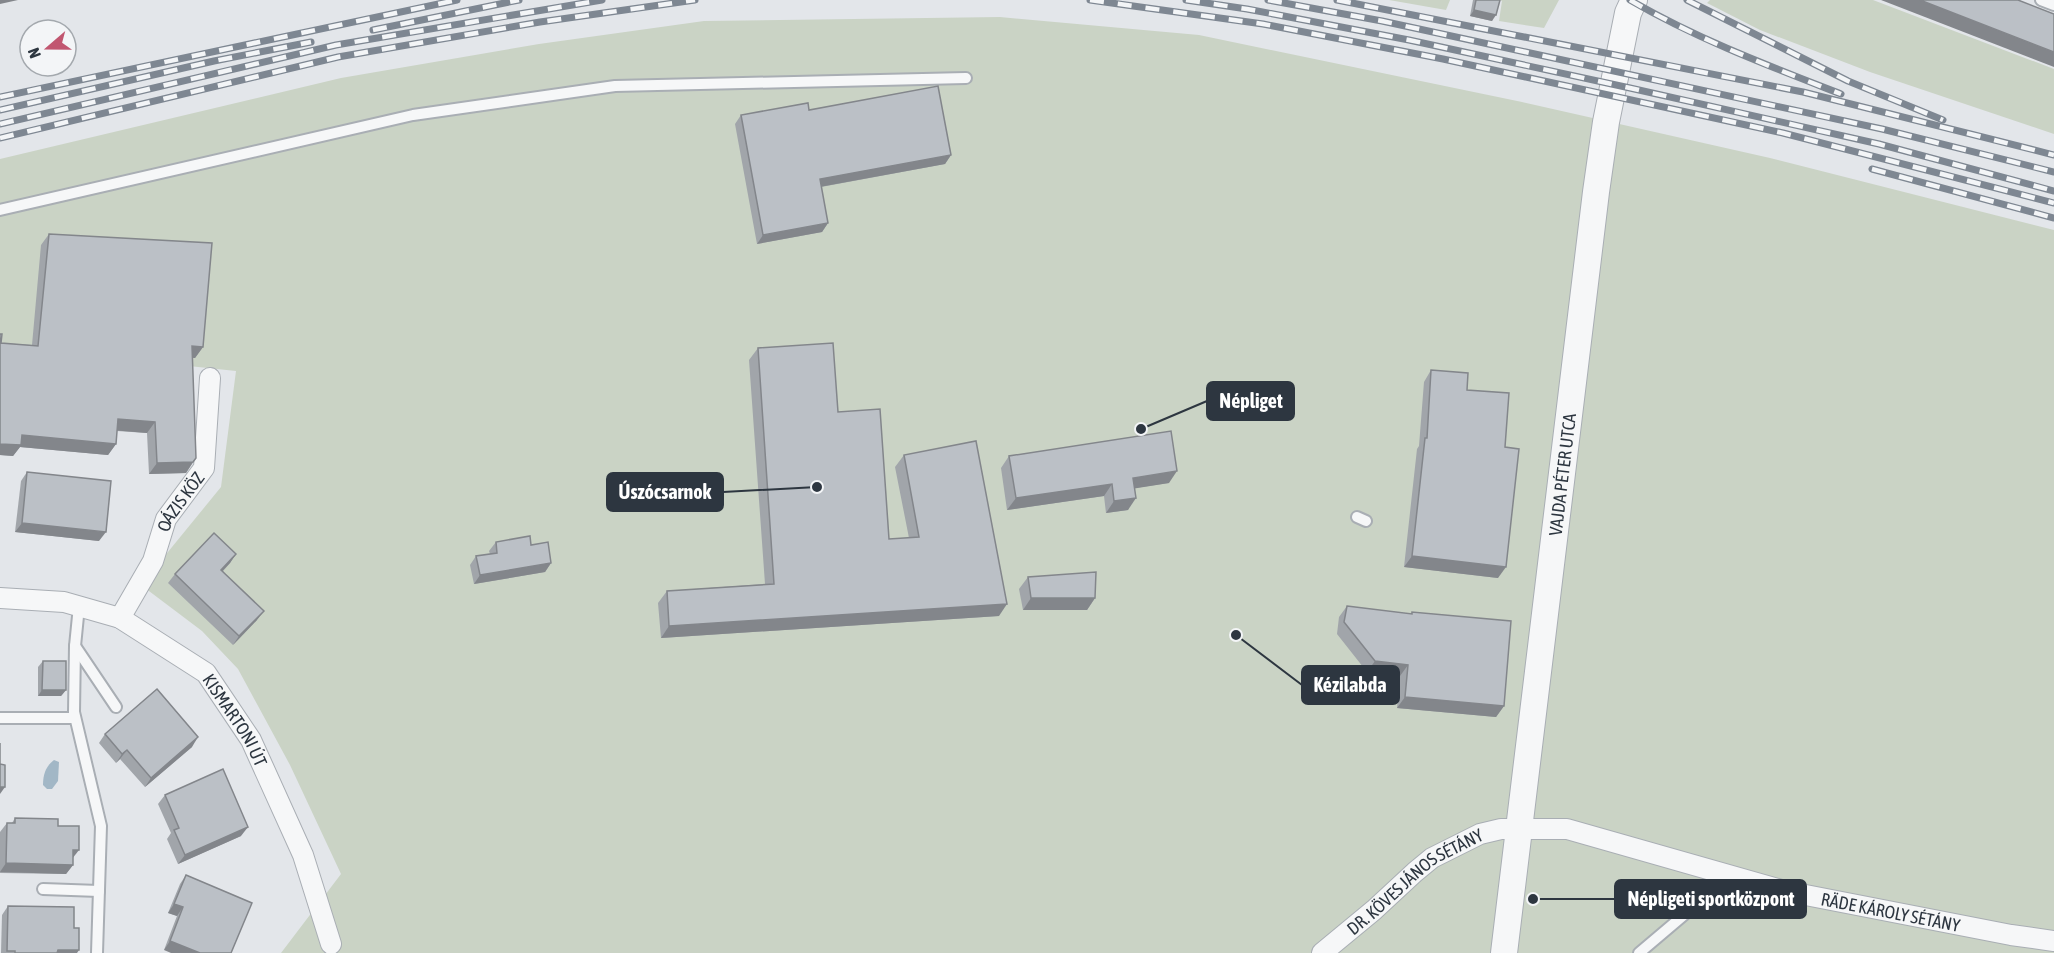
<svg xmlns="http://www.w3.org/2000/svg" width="2054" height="953" viewBox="0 0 2054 953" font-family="'Asap Condensed',sans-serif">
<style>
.green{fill:#cad3c5}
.water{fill:#a2b7c6}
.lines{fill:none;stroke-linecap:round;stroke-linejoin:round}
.service-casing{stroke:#a9aeb4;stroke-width:14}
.minor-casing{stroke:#a9aeb4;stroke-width:22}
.tertiary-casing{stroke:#a9aeb4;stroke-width:28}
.service{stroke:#f6f7f8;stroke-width:10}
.minor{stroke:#f6f7f8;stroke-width:20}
.tertiary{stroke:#f6f7f8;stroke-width:26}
.rail-casing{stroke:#7e8792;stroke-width:7}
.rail{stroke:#f3f5f7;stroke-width:4.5;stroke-dasharray:14;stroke-linecap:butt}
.wall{fill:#a1a5aa}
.shaded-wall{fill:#83868b}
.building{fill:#bbc0c6;stroke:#83868b;stroke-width:1.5}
.labels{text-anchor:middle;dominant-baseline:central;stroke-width:6;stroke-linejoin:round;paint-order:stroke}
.street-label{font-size:18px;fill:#2d3640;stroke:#f3f5f7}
.leader{fill:none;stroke:#2d3640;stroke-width:2}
.callout-dot{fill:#2d3640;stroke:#f3f5f7;stroke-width:2}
.callout{fill:#2d3640;stroke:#2d3640;stroke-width:2}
.callout-label{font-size:20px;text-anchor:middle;font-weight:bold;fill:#fff}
</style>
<rect width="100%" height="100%" fill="#e3e6ea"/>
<g class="green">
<path d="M 1389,0 L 1450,0 L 1446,10 Z"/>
<path d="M 1498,0 L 1559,0 L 1544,28 L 1499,21 L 1502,1 Z"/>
<path d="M 1710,0 L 1873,0 L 2054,69 L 2054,134 L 1870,72 L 1760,30 L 1707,3 Z"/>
<path d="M 1000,17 L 1199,35 L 1522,102 L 1770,158 L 2054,230 L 2054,953 L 281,953 L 341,874 L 290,765 L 238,669 L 202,631 L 141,585 L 221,487 L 236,371 L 0,346 L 0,159 L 341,78 L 539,44 L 704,21 Z"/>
</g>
<path class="water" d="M 54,760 L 59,762 L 58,781 L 52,789 L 47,789 L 43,785 C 43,774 46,766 54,760 Z"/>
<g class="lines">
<g class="service-casing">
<g id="service">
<path d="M 2041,0 L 2054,5"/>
<path d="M 0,210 L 413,115 L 615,86 L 966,78"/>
<path d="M 1357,517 L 1366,521"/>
<path d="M 79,606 L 75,646 L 74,712 L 101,826 L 97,953"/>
<path d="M 75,646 L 116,707"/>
<path d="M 0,718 L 75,718"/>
<path d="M 43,889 L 99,891"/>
<path d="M 1639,953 L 1730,876"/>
</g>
</g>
<g class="minor-casing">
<g id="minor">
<path id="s1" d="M 0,598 L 64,602 L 120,618 L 206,673 L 251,740 L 303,855 L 331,944"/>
<path id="s2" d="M 120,618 L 153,561 L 166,519 L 204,468 L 210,378"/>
<path id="s3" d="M 1322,953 L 1374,910 L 1415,872 L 1432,858 L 1480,834 L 1501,829 L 1567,829 L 1785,891 L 2011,935 L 2054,941"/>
</g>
</g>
<g class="tertiary-casing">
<g id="tertiary">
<path id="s4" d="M 1504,953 L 1596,192 L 1606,122 L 1628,13 L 1634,0"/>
</g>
</g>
<use href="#service" class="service"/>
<use href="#minor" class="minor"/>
<use href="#tertiary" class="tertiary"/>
<g class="rail-casing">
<g id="rail">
<path d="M 1090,0 L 1263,24 L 1443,59 L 1783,133 L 2054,203"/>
<path d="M 1186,0 L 1247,9 L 1409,40 L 1630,88 L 1879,144 L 2054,191"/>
<path d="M 1268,0 L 1382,21 L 1882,129 L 2054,172"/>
<path d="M 1337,0 L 1803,92 L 2054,155"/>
<path d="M 1630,0 C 1697,39 1769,66 1841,94"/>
<path d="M 1687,0 L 1848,81 L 1943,120"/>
<path d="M 373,30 L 519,0"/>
<path d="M 0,97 L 457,0"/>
<path d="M 0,110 L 214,61 L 311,42"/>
<path d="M 0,124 L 336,45 L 602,0"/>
<path d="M 0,138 L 338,57 L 540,22 L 695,0"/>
<path d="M 1872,169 L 2054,218"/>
</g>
</g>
<use href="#rail" class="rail"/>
</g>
<g class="wall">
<path d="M 1473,0 L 1500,0 L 1492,21 L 1470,16 Z"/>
<path d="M 809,110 L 951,155 L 945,164 L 821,187 L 828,223 L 822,232 L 757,244 L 735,124 L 741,115 Z"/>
<path d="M 49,234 L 203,347 L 195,358 L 192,358 L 196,458 L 186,473 L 149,474 L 147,433 L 117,431 L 116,444 L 108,455 L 20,447 L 13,456 L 0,455 L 0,334 L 1,343 L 32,345 L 41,245 Z"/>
<path d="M 758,348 L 838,412 L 889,539 L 909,538 L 895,467 L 904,455 L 999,616 L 661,638 L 658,603 L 667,591 L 765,584 L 749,360 Z"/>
<path d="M 1431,370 L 1467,390 L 1505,447 L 1498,578 L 1404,567 L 1417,449 L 1419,446 L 1424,382 Z"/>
<path d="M 1009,456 L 1169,483 L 1135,488 L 1128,510 L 1106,513 L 1104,496 L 1007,510 L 1001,468 Z"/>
<path d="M 27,472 L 99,541 L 15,532 L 21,481 Z"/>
<path d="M 496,542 L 531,545 L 551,563 L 545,572 L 474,584 L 470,565 L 476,556 L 490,554 L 489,551 Z"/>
<path d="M 236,554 L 230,563 L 223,571 L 257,620 L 233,645 L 168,583 L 175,574 Z"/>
<path d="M 1028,577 L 1095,598 L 1087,610 L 1023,610 L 1019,589 Z"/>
<path d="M 1347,606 L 1411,614 L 1412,612 L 1504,706 L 1496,717 L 1397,708 L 1400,676 L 1367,672 L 1337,634 L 1339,617 Z"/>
<path d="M 43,661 L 66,690 L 61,696 L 38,696 L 38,667 Z"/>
<path d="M 105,734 L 192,747 L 145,787 L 120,759 L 116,763 L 99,743 Z"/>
<path d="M 165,795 L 241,836 L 178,864 L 167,839 L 171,833 L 158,804 Z"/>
<path d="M 15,818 L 58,826 L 73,858 L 73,865 L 66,874 L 0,873 L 0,832 L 7,823 L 12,823 Z"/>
<path d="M 186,875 L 252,903 L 164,950 L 177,916 L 168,913 L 180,884 Z"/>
<path d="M 8,906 L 74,928 L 77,953 L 1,953 L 2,915 Z"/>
</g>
<g class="shaded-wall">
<path d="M 0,0 L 18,0 L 0,4 Z"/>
<path d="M 1881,0 L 1920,0 L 2054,52 L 2054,67 Z"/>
<path d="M 1474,10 L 1496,15 L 1492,21 L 1470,16 Z"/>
<path d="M 951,155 L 945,164 L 814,188 L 820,179 Z"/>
<path d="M 828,223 L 822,232 L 757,244 L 763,235 Z"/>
<path d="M 192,346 L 203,347 L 195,358 L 184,357 Z"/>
<path d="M 118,419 L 155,422 L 147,433 L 111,430 Z"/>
<path d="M 22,435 L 116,444 L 108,455 L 20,447 L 13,456 L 0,455 L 0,444 Z"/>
<path d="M 193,462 L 186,473 L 149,474 L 157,463 Z"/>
<path d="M 1177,471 L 1169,483 L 1125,490 L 1133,478 Z"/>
<path d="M 1112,484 L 1104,496 L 1007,510 L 1016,498 Z"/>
<path d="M 1136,498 L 1128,510 L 1106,513 L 1114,501 Z"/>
<path d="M 22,523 L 106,532 L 99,541 L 15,532 Z"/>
<path d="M 236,554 L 230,563 L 215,579 L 221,570 Z"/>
<path d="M 1412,556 L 1506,567 L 1498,578 L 1404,567 Z"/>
<path d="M 551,563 L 545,572 L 474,584 L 480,575 Z"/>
<path d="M 1031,598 L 1095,598 L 1087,610 L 1023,610 Z"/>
<path d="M 1007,604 L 999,616 L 661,638 L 669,626 Z"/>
<path d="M 264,611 L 257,620 L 233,645 L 239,636 Z"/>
<path d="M 1375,661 L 1408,665 L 1400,676 L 1367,672 Z"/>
<path d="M 42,690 L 66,690 L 61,696 L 38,696 Z"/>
<path d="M 1405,697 L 1504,706 L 1496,717 L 1397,708 Z"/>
<path d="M 198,737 L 192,747 L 145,787 L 151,778 Z"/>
<path d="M 127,750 L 120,759 L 116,763 L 122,754 Z"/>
<path d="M 0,787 L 5,787 L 0,794 Z"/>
<path d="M 248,827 L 241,836 L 178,864 L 185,855 Z"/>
<path d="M 73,850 L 79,850 L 72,859 Z"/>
<path d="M 6,863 L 73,865 L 66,874 L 0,872 Z"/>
<path d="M 174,904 L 183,907 L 177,916 L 168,913 Z"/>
<path d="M 170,941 L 200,953 L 171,953 L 164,950 Z"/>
<path d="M 58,950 L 79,950 L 77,953 L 55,953 Z"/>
</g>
<g class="building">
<path d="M 1476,0 L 1500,0 L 1496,15 L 1474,10 Z"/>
<path d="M 1920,0 L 2018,0 L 2054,14 L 2054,52 Z"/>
<path d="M 938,86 L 951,155 L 820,179 L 828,223 L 763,235 L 741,115 L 808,103 L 809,110 Z"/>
<path d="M 49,234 L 212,243 L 203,347 L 192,346 L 196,458 L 193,462 L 157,463 L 155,422 L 118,419 L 116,444 L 22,435 L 21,445 L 0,444 L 0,334 L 2,334 L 1,343 L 38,346 Z"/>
<path d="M 833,343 L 838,412 L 880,409 L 889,539 L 919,537 L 904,455 L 976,441 L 1007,604 L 669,626 L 667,591 L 774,584 L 758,348 Z"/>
<path d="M 1431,370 L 1468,373 L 1467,390 L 1509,393 L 1505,447 L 1519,449 L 1506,567 L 1412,556 L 1425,438 L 1427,438 Z"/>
<path d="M 1171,431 L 1177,471 L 1133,478 L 1136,498 L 1114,501 L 1112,484 L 1016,498 L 1009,456 Z"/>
<path d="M 27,472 L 111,481 L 106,532 L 22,523 Z"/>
<path d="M 214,533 L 236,554 L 221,570 L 264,611 L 239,636 L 175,574 Z"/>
<path d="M 530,536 L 531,545 L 548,542 L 551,563 L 480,575 L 476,556 L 497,553 L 496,542 Z"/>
<path d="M 1096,572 L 1095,598 L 1031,598 L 1028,577 Z"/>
<path d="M 1347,606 L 1412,614 L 1412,612 L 1511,621 L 1504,706 L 1405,697 L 1408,665 L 1375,661 L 1344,622 Z"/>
<path d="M 43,661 L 66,661 L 66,690 L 42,690 Z"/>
<path d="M 157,689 L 198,737 L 151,778 L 127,750 L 122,754 L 105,734 Z"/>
<path d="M 0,743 L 0,764 L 5,765 L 5,787 L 0,787 Z"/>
<path d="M 223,769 L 248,827 L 185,855 L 174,830 L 179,828 L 165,795 Z"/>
<path d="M 15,818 L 58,819 L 58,826 L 79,826 L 79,850 L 73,850 L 73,865 L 6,863 L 7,823 L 15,823 Z"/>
<path d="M 186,875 L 252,903 L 231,953 L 200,953 L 170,941 L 183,907 L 174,904 Z"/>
<path d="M 8,906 L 74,907 L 74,928 L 79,928 L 79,950 L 58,950 L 57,953 L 15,953 L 15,951 L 7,951 Z"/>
</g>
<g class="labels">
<g class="street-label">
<text stroke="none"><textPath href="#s4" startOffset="482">VAJDA PÉTER UTCA</textPath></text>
<text stroke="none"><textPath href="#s2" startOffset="132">OÁZIS KÖZ</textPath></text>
<text stroke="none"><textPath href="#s1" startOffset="280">KISMARTONI ÚT</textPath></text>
<text stroke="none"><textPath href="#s3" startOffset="118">DR. KÖVES JÁNOS SÉTÁNY</textPath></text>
<text stroke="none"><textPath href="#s3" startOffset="621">RÄDE KÁROLY SÉTÁNY</textPath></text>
</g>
</g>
<path class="leader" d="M1141 429L1207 401M817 487L723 492M1236 635L1302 685M1533 899L1615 899"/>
<g class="callout-dot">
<circle cx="1141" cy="429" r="6"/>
<circle cx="817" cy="487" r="6"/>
<circle cx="1236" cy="635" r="6"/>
<circle cx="1533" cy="899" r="6"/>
</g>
<g class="callout">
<rect x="1207" y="382" width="87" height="38" rx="6"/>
<rect x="607" y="473" width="116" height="38" rx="6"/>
<rect x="1302" y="666" width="97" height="38" rx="6"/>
<rect x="1615" y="880" width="191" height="38" rx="6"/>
</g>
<g class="callout-label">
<text x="1251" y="408">Népliget</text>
<text x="665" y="499">Úszócsarnok</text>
<text x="1350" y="692">Kézilabda</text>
<text x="1711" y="906">Népligeti sportközpont</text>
</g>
<g transform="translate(48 48) rotate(250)"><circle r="28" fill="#f3f5f7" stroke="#a4a9ae" stroke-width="1.5"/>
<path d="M0-4.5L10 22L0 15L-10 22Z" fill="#c15670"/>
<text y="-9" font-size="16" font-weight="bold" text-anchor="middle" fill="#2d3640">N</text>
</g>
</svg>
